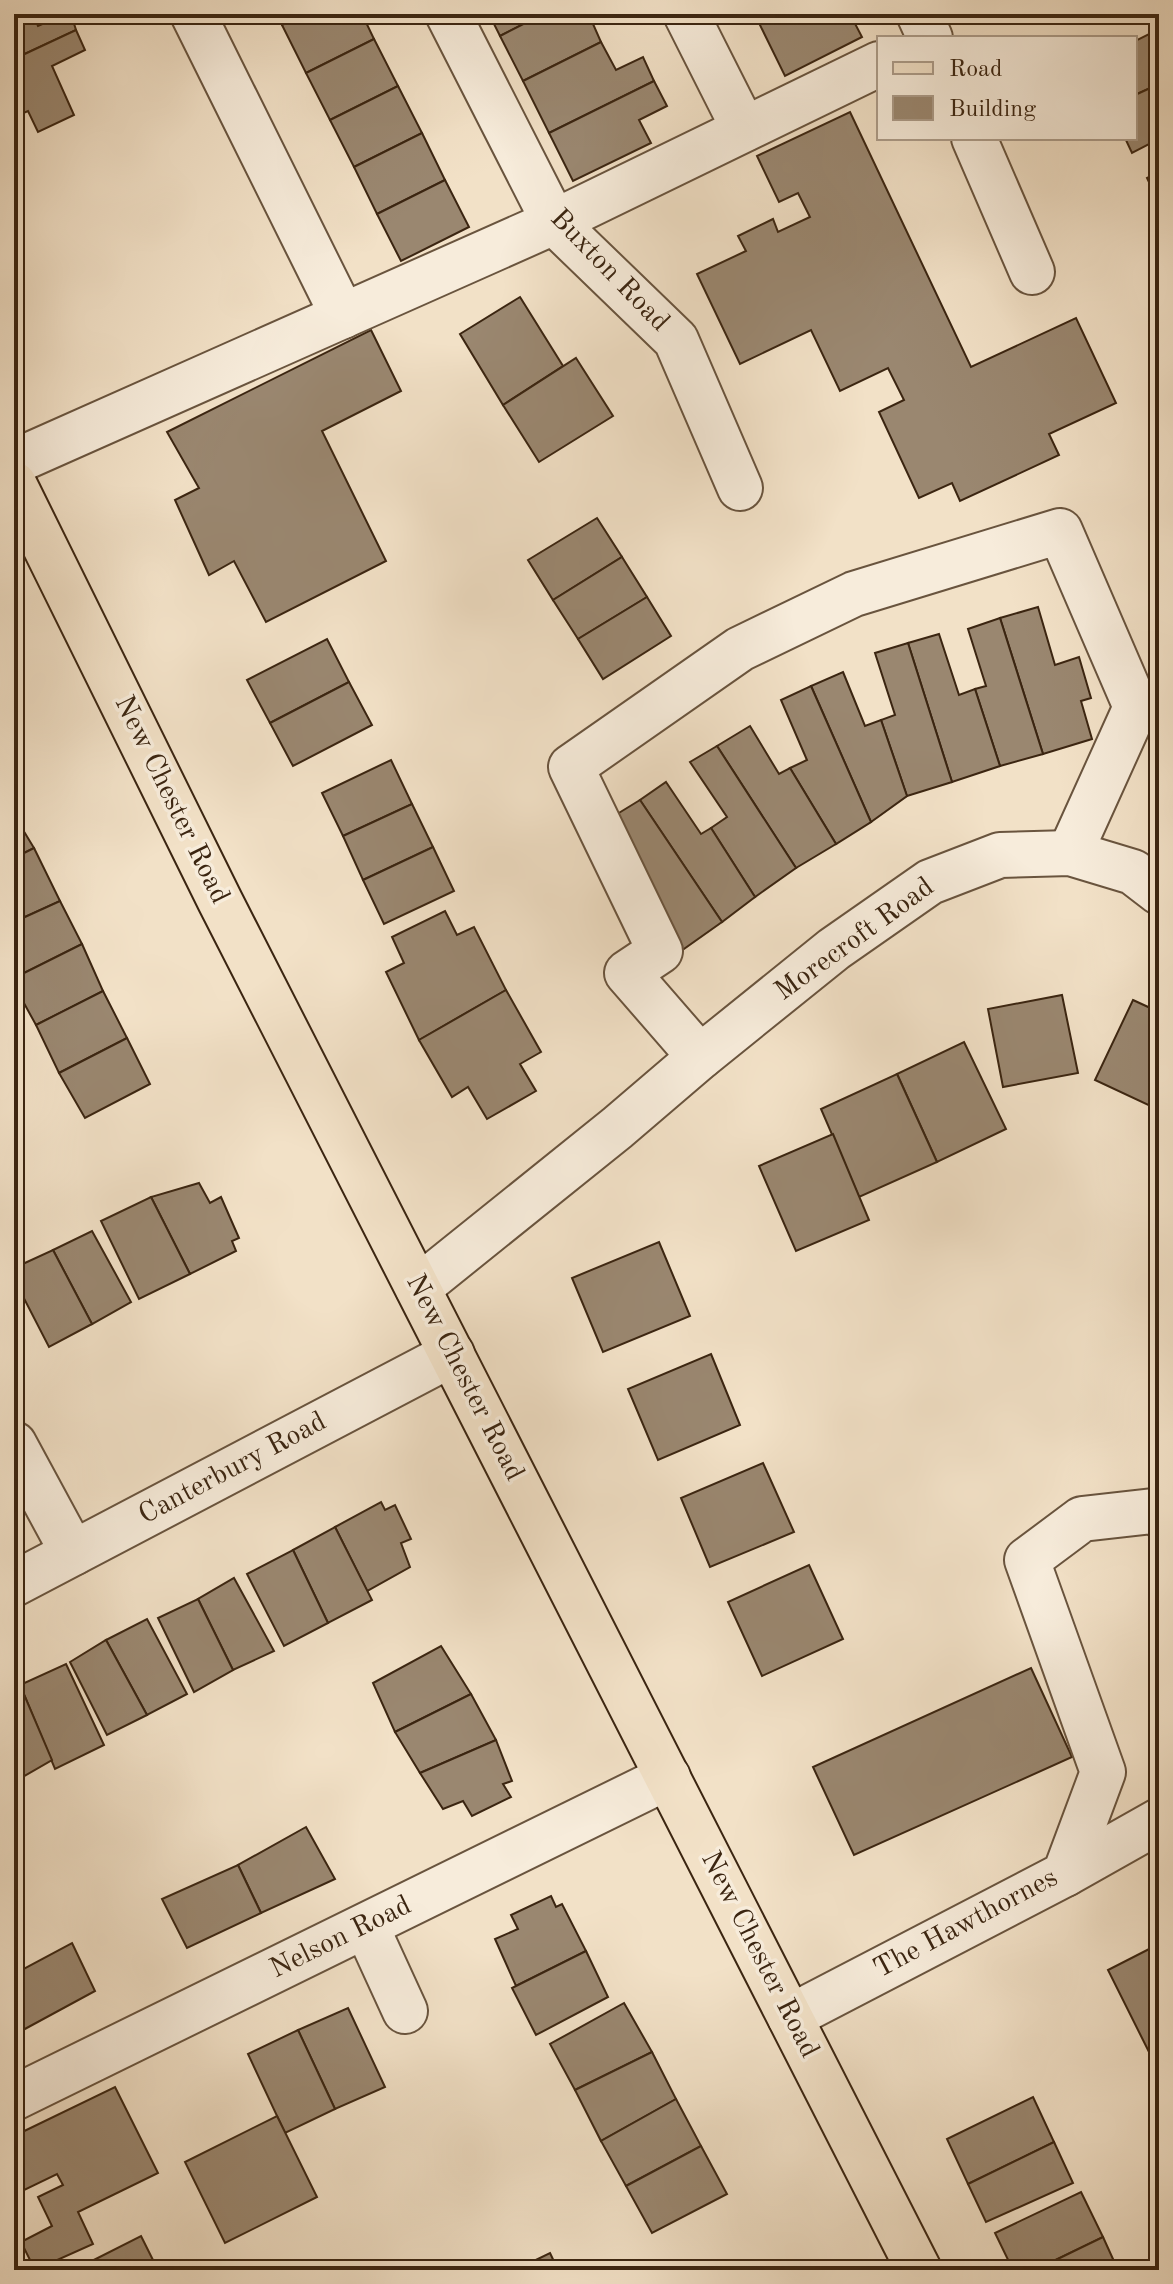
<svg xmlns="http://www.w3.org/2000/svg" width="1173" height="2284" viewBox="0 0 1173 2284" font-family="'Old Standard TT',serif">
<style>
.building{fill:#9a8770;stroke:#3b2511;stroke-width:2}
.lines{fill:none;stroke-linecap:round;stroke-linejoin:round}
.minor-casing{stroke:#69543e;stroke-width:48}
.major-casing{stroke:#3b2511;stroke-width:48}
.minor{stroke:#f7ecdb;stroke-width:44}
.major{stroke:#f2e1c7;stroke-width:44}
.labels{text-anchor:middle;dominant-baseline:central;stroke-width:7;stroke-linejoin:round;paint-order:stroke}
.street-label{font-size:28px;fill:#3b2511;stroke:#f7ecdb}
</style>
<rect width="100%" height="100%" fill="#f2e1c7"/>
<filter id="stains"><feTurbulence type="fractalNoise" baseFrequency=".0025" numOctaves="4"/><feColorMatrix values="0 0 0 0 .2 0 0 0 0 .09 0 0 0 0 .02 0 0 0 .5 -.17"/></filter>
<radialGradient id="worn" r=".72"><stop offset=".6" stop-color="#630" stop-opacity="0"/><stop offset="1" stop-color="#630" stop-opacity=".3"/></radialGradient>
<g class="building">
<path d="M 14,14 L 33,14 L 38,26 L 66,14 L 71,14 L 76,30 L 14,59 Z"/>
<path d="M 277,14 L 305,14 L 282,25 Z"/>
<path d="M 305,14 L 362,14 L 374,39 L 306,73 L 282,25 Z"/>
<path d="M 489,14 L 543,14 L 500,36 Z"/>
<path d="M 543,14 L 614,14 L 593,24 L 601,42 L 523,81 L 500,36 Z"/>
<path d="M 755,14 L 778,14 L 759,23 Z"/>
<path d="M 778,14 L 850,14 L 862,37 L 785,76 L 759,23 Z"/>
<path d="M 1097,14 L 1118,14 L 1101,22 Z"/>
<path d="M 1159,29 L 1159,84 L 1135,95 L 1135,41 Z"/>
<path d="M 76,30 L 85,50 L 52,66 L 74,115 L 38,132 L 28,111 L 14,117 L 14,59 Z"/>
<path d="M 374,39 L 398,86 L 330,120 L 306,73 Z"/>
<path d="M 601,42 L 616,70 L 643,57 L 654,81 L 549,133 L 523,81 Z"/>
<path d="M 654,81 L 667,106 L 639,120 L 651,143 L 573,181 L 549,133 Z"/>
<path d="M 1159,84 L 1159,139 L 1132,153 L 1125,138 L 1135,138 L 1135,95 Z"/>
<path d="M 398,86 L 422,133 L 354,167 L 330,120 Z"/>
<path d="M 850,112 L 971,367 L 1076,318 L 1116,403 L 1049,434 L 1059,455 L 960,501 L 952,483 L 919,498 L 879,412 L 904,400 L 888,368 L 840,391 L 811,330 L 740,364 L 697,274 L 746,251 L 738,236 L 773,219 L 778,232 L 810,217 L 798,193 L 779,202 L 757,156 Z"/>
<path d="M 422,133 L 445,180 L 377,214 L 354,167 Z"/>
<path d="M 1159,172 L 1159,203 L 1147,178 Z"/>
<path d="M 445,180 L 469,227 L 401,261 L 377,214 Z"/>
<path d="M 520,297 L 563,366 L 503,405 L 460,334 Z"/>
<path d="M 371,330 L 401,391 L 322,431 L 386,561 L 266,622 L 234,561 L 209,575 L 175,500 L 199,488 L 167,432 Z"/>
<path d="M 576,358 L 613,416 L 539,462 L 503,405 Z"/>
<path d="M 597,518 L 622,557 L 553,600 L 528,560 Z"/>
<path d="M 622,557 L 647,597 L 578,639 L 553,600 Z"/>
<path d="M 647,597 L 671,636 L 603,679 L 578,639 Z"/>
<path d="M 1038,607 L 1055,665 L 1079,657 L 1091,698 L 1081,701 L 1092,739 L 1043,754 L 1000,618 Z"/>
<path d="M 1000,618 L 1043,754 L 1000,766 L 975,689 L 986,686 L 968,629 Z"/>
<path d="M 939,634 L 959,695 L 975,689 L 1000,766 L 952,782 L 908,643 Z"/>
<path d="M 327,639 L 349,682 L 270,723 L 247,680 Z"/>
<path d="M 908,643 L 952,782 L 907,796 L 881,720 L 895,715 L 875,653 Z"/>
<path d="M 843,672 L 865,726 L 881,720 L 907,796 L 871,822 L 811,686 Z"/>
<path d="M 349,682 L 372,725 L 293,766 L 270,723 Z"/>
<path d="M 811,686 L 871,822 L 836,844 L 790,768 L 807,760 L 781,700 Z"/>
<path d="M 750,726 L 779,774 L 790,768 L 836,844 L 796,868 L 717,746 Z"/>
<path d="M 717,746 L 796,868 L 755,897 L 711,828 L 727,817 L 690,762 Z"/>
<path d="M 391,760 L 412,804 L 343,836 L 322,793 Z"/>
<path d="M 666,782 L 701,834 L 711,828 L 755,897 L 722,922 L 640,800 Z"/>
<path d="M 640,800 L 722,922 L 681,951 L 609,819 Z"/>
<path d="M 412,804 L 433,847 L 363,880 L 343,836 Z"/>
<path d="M 14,815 L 34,848 L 14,858 Z"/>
<path d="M 433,847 L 454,891 L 384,924 L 363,880 Z"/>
<path d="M 34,848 L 60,901 L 14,922 L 14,858 Z"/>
<path d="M 60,901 L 82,944 L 14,978 L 14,922 Z"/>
<path d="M 445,911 L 457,935 L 474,927 L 506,990 L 419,1040 L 386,972 L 404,963 L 392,937 Z"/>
<path d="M 82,944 L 103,991 L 36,1025 L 14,985 L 14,978 Z"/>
<path d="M 506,990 L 541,1052 L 520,1064 L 536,1091 L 487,1119 L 468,1087 L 452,1097 L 419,1040 Z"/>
<path d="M 103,991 L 127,1038 L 59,1073 L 36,1025 Z"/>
<path d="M 1062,995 L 1078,1073 L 1003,1087 L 988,1009 Z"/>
<path d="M 1133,1000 L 1159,1012 L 1159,1110 L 1095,1080 Z"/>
<path d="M 127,1038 L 150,1084 L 85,1118 L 59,1073 Z"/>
<path d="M 964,1042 L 1006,1129 L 937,1162 L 897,1074 Z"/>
<path d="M 897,1074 L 937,1162 L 859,1197 L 821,1109 Z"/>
<path d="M 833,1134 L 869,1220 L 796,1251 L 759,1166 Z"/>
<path d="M 199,1183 L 210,1203 L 221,1197 L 239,1238 L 232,1241 L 236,1251 L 190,1274 L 151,1197 Z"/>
<path d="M 151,1197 L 190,1274 L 139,1299 L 101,1221 Z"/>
<path d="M 92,1231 L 131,1302 L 92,1324 L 53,1250 Z"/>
<path d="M 659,1242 L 690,1316 L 603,1352 L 572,1278 Z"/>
<path d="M 53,1250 L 92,1324 L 49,1347 L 14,1279 L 14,1268 Z"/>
<path d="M 711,1354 L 740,1425 L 658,1460 L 628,1389 Z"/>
<path d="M 763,1463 L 794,1532 L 710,1567 L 681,1498 Z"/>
<path d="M 381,1502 L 385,1510 L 395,1505 L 411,1539 L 401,1543 L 410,1567 L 367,1591 L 335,1527 Z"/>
<path d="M 335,1527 L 372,1600 L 328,1623 L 293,1550 Z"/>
<path d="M 293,1550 L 328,1623 L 284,1646 L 247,1574 Z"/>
<path d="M 809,1565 L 843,1639 L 762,1676 L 728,1602 Z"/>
<path d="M 234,1578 L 274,1651 L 233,1670 L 198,1599 Z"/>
<path d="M 198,1599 L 233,1670 L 194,1692 L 158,1618 Z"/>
<path d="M 147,1619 L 187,1694 L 147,1715 L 106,1640 Z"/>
<path d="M 106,1640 L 147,1715 L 107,1735 L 70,1662 Z"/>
<path d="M 441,1646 L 471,1694 L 395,1732 L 373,1683 Z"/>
<path d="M 66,1664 L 104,1745 L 55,1769 L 20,1685 Z"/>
<path d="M 1031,1668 L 1072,1757 L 854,1855 L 813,1767 Z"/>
<path d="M 20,1685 L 52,1760 L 14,1782 L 14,1689 Z"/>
<path d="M 471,1694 L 496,1740 L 420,1773 L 395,1732 Z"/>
<path d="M 496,1740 L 512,1781 L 503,1784 L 511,1797 L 472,1816 L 463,1801 L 443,1809 L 420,1773 Z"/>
<path d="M 306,1827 L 335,1879 L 261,1913 L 238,1865 Z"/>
<path d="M 238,1865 L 261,1913 L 187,1948 L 162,1899 Z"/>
<path d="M 551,1896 L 556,1907 L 562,1904 L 586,1951 L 516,1986 L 495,1939 L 518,1929 L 511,1915 Z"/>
<path d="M 72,1943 L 95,1991 L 23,2030 L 14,2011 L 14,1974 Z"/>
<path d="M 1159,1944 L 1159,2060 L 1154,2062 L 1108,1970 Z"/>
<path d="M 586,1951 L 608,1997 L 536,2035 L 512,1988 Z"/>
<path d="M 624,2003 L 652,2052 L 575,2090 L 550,2044 Z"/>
<path d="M 348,2008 L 385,2087 L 335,2109 L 298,2030 Z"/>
<path d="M 14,2011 L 23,2030 L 14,2035 Z"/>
<path d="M 298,2030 L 335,2109 L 285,2133 L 248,2054 Z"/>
<path d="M 652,2052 L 676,2099 L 601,2141 L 575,2090 Z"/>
<path d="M 115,2087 L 158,2173 L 78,2212 L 93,2244 L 35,2270 L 21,2242 L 52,2226 L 38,2197 L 63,2185 L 57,2174 L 16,2194 L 14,2190 L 14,2136 Z"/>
<path d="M 1033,2097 L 1054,2142 L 968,2184 L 947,2139 Z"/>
<path d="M 676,2099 L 701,2146 L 626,2186 L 601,2141 Z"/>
<path d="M 277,2116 L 317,2197 L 225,2243 L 185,2162 Z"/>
<path d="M 1054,2142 L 1073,2183 L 986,2222 L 968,2184 Z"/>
<path d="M 701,2146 L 727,2194 L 652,2233 L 626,2186 Z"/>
<path d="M 1081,2192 L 1103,2237 L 1035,2270 L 1013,2270 L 995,2233 Z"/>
<path d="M 141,2236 L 158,2270 L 74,2270 Z"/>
<path d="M 1103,2237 L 1118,2270 L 1035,2270 Z"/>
<path d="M 550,2253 L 558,2270 L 515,2270 Z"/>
</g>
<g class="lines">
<g class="minor-casing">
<g id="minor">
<path d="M 193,14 L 343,316"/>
<path d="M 448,14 L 554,222 L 676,340 L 740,488"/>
<path d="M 686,14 L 744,129"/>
<path d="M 919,14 L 930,38"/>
<path d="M 974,138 L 1032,272"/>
<path d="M 14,462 L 554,222 L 879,64"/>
<path d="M 700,1057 L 627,973 L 660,951 L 571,767 L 740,649 L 854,594 L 1060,531 L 1136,707 L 1070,853"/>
<path d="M 418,1288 L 617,1128 L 700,1057 L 834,949 L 930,882 L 1000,855 L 1070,853 L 1133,872 L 1159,892"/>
<path d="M 14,1444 L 73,1553"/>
<path d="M 14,1584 L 452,1354"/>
<path d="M 1065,1874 L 1159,1821"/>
<path d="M 366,1926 L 405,2011"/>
<path d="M 790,2017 L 1065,1874 L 1103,1772 L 1027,1560 L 1082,1519 L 1153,1511 L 1159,1515"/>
<path d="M 14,2098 L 668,1777"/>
</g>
</g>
<g class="major-casing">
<path id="major" d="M 14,484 L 220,901 L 919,2270"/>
</g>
<use href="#minor" class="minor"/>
<use href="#major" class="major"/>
</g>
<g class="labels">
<g class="street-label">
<text transform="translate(609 271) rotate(46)">Buxton Road</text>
<text transform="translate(171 800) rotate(64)">New Chester Road</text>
<text transform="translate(855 940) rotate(-36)">Morecroft Road</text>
<text transform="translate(464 1378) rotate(63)">New Chester Road</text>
<text transform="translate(233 1469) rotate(-28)">Canterbury Road</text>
<text transform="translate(966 1924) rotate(-28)">The Hawthornes</text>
<text transform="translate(341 1938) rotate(-26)">Nelson Road</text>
<text transform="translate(759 1955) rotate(63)">New Chester Road</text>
</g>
</g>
<rect width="1173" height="2284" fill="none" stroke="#f2e1c7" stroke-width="48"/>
<rect x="16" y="16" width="1141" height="2252" fill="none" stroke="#3b2511" stroke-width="4"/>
<rect x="24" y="24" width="1125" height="2236" fill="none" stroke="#3b2511" stroke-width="2"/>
<rect x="877" y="36" width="260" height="104" fill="#f7ecdb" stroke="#ac9c8a" stroke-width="2"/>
<rect x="893" y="62" width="40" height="12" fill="#f2e1c7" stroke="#ac9c8a" stroke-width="2"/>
<text x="949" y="76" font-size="24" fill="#3b2511">Road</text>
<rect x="893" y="96" width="40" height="24" fill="#9a8770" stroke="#ac9c8a" stroke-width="2"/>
<text x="949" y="116" font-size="24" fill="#3b2511">Building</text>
<rect width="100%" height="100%" filter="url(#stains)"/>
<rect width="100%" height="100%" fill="url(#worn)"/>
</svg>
